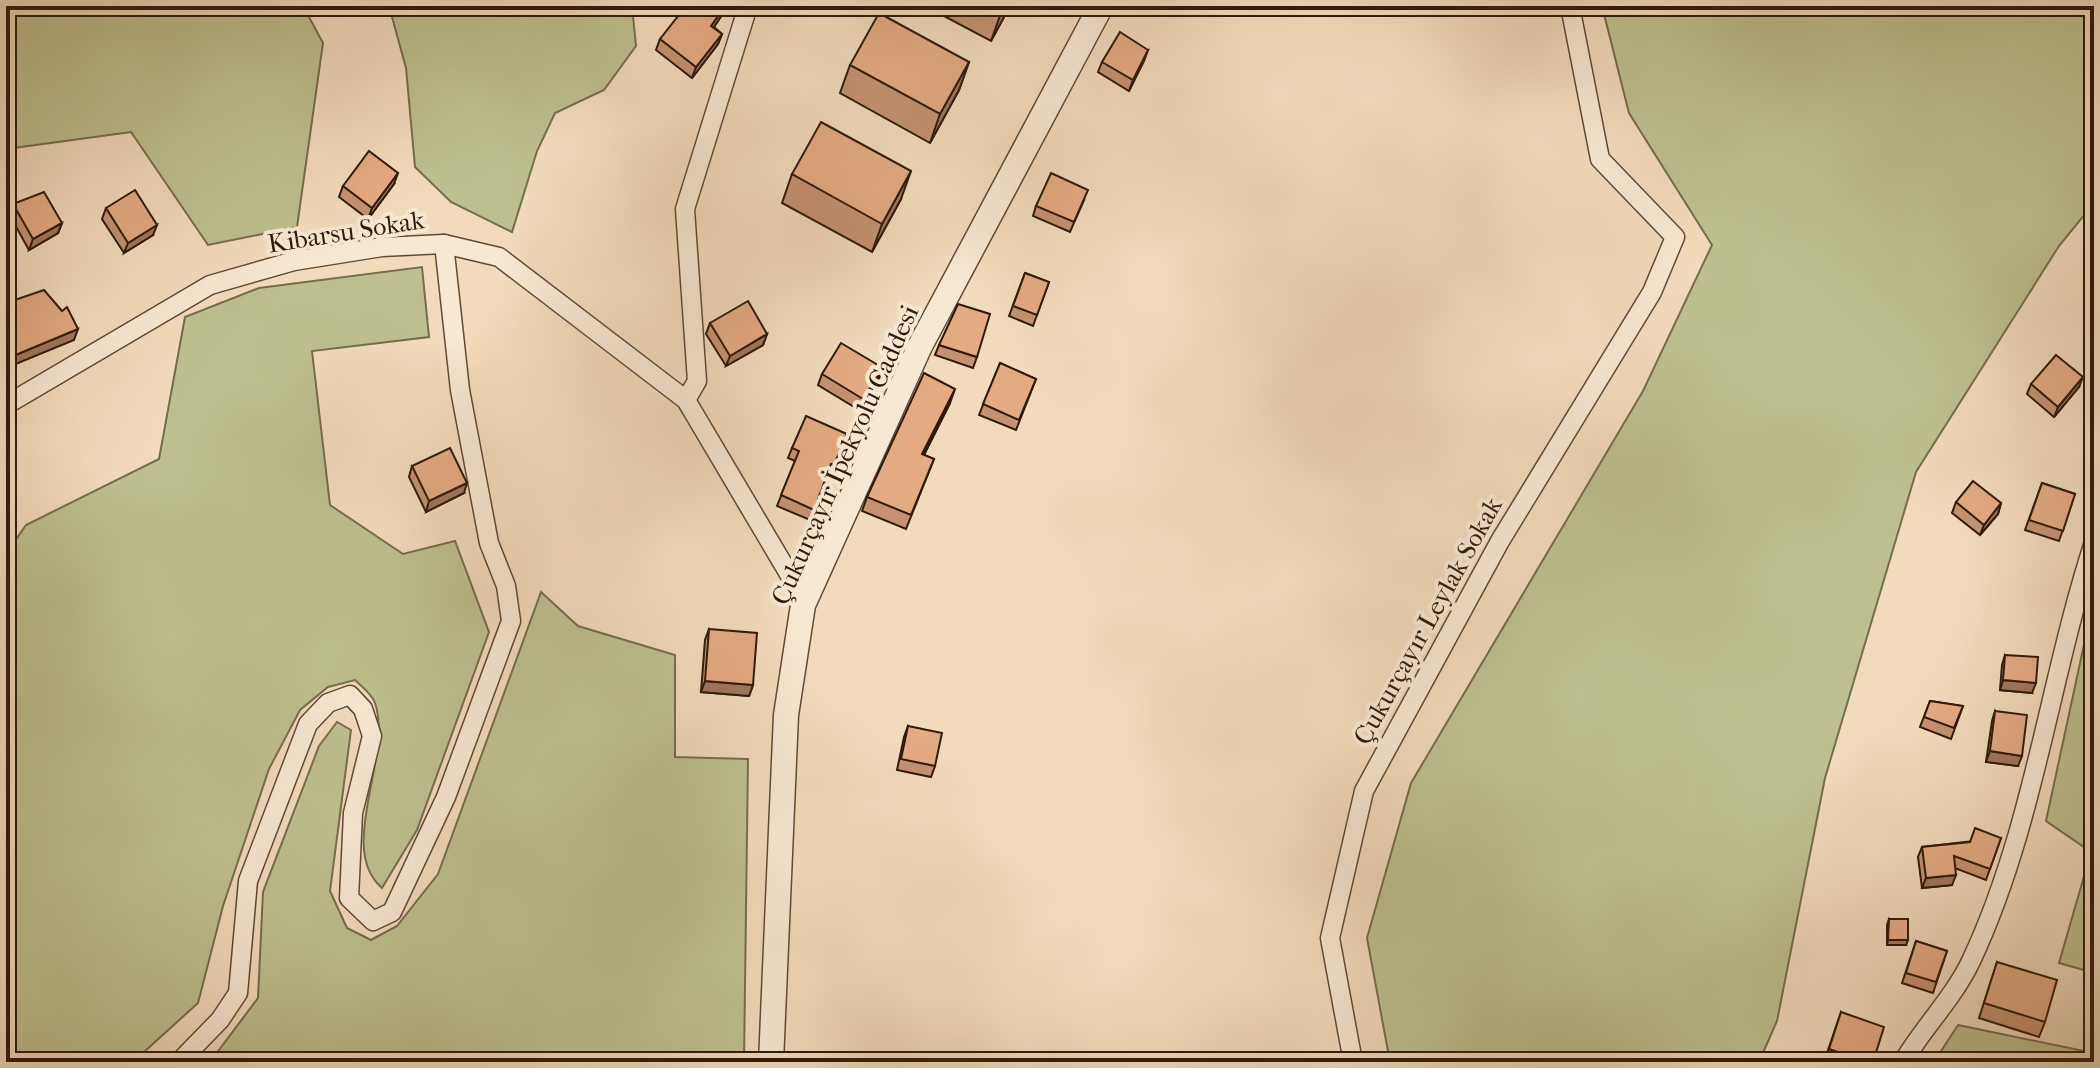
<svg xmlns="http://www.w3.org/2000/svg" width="2100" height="1068" viewBox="0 0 2100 1068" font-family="'IM FELL French Canon',serif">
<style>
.green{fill:#bdc08e;stroke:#766d4c;stroke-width:2}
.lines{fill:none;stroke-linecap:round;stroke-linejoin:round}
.minor-casing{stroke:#5f4a37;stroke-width:21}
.tertiary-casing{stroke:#5f4a37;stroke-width:27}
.minor{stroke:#f7e8d3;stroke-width:18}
.tertiary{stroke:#f7e8d3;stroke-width:24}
.wall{fill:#c49270;stroke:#2e1a0b;stroke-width:2}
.shaded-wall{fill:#a0775b;stroke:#2e1a0b;stroke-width:2}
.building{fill:#e4aa82;stroke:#2e1a0b;stroke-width:2}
.labels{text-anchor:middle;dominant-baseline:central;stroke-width:8;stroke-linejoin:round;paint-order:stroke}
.street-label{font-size:26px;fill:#2e1a0b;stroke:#f7e8d3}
</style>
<rect width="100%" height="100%" fill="#f2dbbb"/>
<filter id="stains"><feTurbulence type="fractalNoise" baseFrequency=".0025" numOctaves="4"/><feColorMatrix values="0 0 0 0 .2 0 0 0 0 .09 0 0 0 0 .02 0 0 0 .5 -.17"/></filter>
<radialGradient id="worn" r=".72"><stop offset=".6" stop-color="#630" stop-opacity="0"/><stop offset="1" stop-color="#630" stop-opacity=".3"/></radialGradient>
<g class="green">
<path d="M 6,6 L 303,6 L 323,43 L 297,227 L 208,245 L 131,132 L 6,149 Z"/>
<path d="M 389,6 L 632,6 L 636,46 L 604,90 L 555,113 L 537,151 L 512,232 L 451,202 L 415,167 L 406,68 Z"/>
<path d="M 1602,6 L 2094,6 L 2094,203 L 2059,246 L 1916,472 L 1825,778 L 1777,1021 L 1759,1062 L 1390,1062 L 1367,938 L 1411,783 L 1643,391 L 1712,245 L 1629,113 Z"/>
<path d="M 422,267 L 429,337 L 312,351 L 330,505 L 403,554 L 455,541 L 489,632 L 417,830 L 382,888 C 336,849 393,757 375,703 C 372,694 361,686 355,680 L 328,687 L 300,710 L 269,769 L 223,906 L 198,1003 L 133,1062 L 6,1062 L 6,554 L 26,525 L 159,459 L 185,317 L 259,288 Z"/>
<path d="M 541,592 L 578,626 L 675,655 L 675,757 L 748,759 L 744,1062 L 210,1062 L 258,998 L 263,892 L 319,746 L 337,722 L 351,730 L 330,891 L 347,928 L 371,940 L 397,926 L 438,874 Z"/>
<path d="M 2094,598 L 2094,973 L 2059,963 L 2091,852 L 2046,821 Z"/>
<path d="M 1958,1025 L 2094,1053 L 2094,1062 L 1934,1062 Z"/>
</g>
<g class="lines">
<g class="minor-casing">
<g id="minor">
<path d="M 686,400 L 697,381 L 685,209 L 748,6"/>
<path d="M 6,405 L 210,285 L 294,261 L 382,247 L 444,244 L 499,257 L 686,400 L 805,601"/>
<path d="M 179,1062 L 220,1020 L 238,993 L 248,881 L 308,724 L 328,703 L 350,695 L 363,709 L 372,736 L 353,813 L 349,898 L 373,921 L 392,912 L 446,797 L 511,621 L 506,586 L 489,543 L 460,390 L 444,244"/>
<path d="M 1353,1062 L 1330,938 L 1364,791 L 1500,541 L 1652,292 L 1675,237 L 1600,159 L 1570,6"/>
<path d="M 1903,1062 C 1923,1028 1954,997 1971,961 C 2034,827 2049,680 2094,542"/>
</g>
</g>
<g class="tertiary-casing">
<path id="tertiary" d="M 771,1062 L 786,715 L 803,605 L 920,346 L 1101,6"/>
</g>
<use href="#minor" class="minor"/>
<use href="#tertiary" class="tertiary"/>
</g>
<g class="wall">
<path d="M 728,6 L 714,27 L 722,34 L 718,44 L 692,78 L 656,50 L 660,39 Z"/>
<path d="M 925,6 L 1010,6 L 991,41 Z"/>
<path d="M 1148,50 L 1129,91 L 1098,72 L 1102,62 Z"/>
<path d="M 969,62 L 959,90 L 930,143 L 840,93 L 850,65 Z"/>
<path d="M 792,174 L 901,199 L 872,252 L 782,203 Z"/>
<path d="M 394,184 L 368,219 L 339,197 L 343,186 Z"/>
<path d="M 1084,200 L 1070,232 L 1033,216 L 1036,206 Z"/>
<path d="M 13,204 L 62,223 L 58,233 L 29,250 L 9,214 Z"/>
<path d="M 106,208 L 153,235 L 124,253 L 102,219 Z"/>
<path d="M 1025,273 L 1049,282 L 1033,326 L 1009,316 Z"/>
<path d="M 710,323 L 767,334 L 763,345 L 726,366 L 706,334 Z"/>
<path d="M 939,345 L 977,357 L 973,368 L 935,355 Z"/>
<path d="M 1000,363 L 1036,379 L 1016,430 L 979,415 Z"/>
<path d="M 883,368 L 879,378 L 859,410 L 818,385 L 822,374 Z"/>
<path d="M 2031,384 L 2079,387 L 2054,417 L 2027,394 Z"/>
<path d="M 950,403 L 924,455 L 934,459 L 906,529 L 862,511 L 867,497 Z"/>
<path d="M 844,444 L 830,476 L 827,475 L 810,520 L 777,506 L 795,461 L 788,458 L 792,448 Z"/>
<path d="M 412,466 L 464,493 L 426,512 L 409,477 Z"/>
<path d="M 2042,483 L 2075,494 L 2059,541 L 2025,530 Z"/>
<path d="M 1956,502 L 2001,503 L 1998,514 L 1980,535 L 1952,513 Z"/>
<path d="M 709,629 L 753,685 L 749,696 L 701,692 L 705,640 Z"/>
<path d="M 2005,655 L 2032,693 L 2000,690 L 2002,665 Z"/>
<path d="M 1930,701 L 1963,706 L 1951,739 L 1920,727 Z"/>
<path d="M 1995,711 L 2018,766 L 1986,762 L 1992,721 Z"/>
<path d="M 908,726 L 935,766 L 931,777 L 897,770 L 904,737 Z"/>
<path d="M 2001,838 L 1986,880 L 1955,868 L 1952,885 L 1922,888 L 1918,857 L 1922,847 Z"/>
<path d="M 1889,919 L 1906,945 L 1887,945 L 1887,925 Z"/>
<path d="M 1916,941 L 1947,951 L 1933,993 L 1902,983 Z"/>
<path d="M 1997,962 L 2045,1022 L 2039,1037 L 1979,1018 Z"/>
<path d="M 1841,1012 L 1873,1062 L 1832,1062 L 1825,1059 Z"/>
</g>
<g class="shaded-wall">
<path d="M 725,6 L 728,6 L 708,36 L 711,26 Z"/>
<path d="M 1005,6 L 1010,6 L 991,41 L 1001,13 Z"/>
<path d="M 722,34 L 718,44 L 692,78 L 696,67 Z"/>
<path d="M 1148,50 L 1144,61 L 1129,91 L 1133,80 Z"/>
<path d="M 969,62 L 959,90 L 930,143 L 940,114 Z"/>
<path d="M 911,171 L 901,199 L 872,252 L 882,224 Z"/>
<path d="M 398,173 L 394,184 L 368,219 L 372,208 Z"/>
<path d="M 62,223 L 58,233 L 29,250 L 33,239 Z"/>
<path d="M 157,225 L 153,235 L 124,253 L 128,243 Z"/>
<path d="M 78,329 L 74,340 L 6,368 L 6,359 Z"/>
<path d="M 767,334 L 763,345 L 726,366 L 730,356 Z"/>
<path d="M 883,368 L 879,378 L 859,410 L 863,399 Z"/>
<path d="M 2083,377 L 2079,387 L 2054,417 L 2058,407 Z"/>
<path d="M 955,389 L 950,403 L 917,468 L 922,454 Z"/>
<path d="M 467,483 L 464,493 L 426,512 L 429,501 Z"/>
<path d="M 2001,503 L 1998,514 L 1980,535 L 1984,525 Z"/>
<path d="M 2003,680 L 2036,683 L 2032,693 L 2000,690 Z"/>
<path d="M 705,681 L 753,685 L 749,696 L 701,692 Z"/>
<path d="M 1990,751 L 2022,756 L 2018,766 L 1986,762 Z"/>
<path d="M 1956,875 L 1952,885 L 1922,888 L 1926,878 Z"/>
<path d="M 1888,940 L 1908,940 L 1906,945 L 1887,945 Z"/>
</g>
<g class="building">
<path d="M 686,6 L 725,6 L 711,26 L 722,34 L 696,67 L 660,39 Z"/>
<path d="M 988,6 L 1005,6 L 1001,13 Z"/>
<path d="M 879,13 L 969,62 L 940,114 L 850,65 Z"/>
<path d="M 1120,32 L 1148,50 L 1133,80 L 1102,62 Z"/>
<path d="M 821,122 L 911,171 L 882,224 L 792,174 Z"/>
<path d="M 369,151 L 398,173 L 372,208 L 343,186 Z"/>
<path d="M 1051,173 L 1088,190 L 1074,222 L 1036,206 Z"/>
<path d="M 135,190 L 157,225 L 128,243 L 106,208 Z"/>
<path d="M 44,192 L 62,223 L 33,239 L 13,204 Z"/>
<path d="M 1025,273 L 1049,282 L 1037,315 L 1013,306 Z"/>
<path d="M 44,290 L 62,311 L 67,307 L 78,329 L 6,359 L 6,303 Z"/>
<path d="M 748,301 L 767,334 L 730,356 L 710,323 Z"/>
<path d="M 958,304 L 990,314 L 977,357 L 939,345 Z"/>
<path d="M 841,343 L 883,368 L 863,399 L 822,374 Z"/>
<path d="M 2056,355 L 2083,377 L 2058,407 L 2031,384 Z"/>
<path d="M 1000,363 L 1036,379 L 1019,420 L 983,404 Z"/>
<path d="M 924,373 L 955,389 L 922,454 L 934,459 L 911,515 L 867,497 Z"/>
<path d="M 806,416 L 847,434 L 834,465 L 831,464 L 814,510 L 781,495 L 799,451 L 792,448 Z"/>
<path d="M 450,448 L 467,483 L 429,501 L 412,466 Z"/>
<path d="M 1973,481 L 2001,503 L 1984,525 L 1956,502 Z"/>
<path d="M 2042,483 L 2075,494 L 2063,531 L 2029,520 Z"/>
<path d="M 709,629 L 757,633 L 753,685 L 705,681 Z"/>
<path d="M 2005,655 L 2038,657 L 2036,683 L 2003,680 Z"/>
<path d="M 1930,701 L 1963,706 L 1954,728 L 1924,717 Z"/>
<path d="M 1995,711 L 2027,715 L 2022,756 L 1990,751 Z"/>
<path d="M 908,726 L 942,733 L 935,766 L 901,759 Z"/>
<path d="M 1975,828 L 2001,838 L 1990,869 L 1954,856 L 1956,875 L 1926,878 L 1922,847 L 1970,842 Z"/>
<path d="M 1889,919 L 1908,919 L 1908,940 L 1888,940 Z"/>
<path d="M 1916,941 L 1947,951 L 1936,982 L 1906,973 Z"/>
<path d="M 1997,962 L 2057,980 L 2045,1022 L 1984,1003 Z"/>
<path d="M 1841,1012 L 1884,1027 L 1873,1062 L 1867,1062 L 1829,1049 Z"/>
</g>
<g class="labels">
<g class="street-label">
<text transform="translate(346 232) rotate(-9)">Kibarsu Sokak</text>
<text transform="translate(845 455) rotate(-66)">Çukurçayır İpekyolu Caddesi</text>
<text transform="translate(1428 621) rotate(-61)">Çukurçayır Leylak Sokak</text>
</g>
</g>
<rect width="2100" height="1068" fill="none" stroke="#f2dbbb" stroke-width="32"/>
<rect x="8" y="8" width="2084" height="1052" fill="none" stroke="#2e1a0b" stroke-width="4"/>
<rect x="16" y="16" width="2068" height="1036" fill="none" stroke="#2e1a0b" stroke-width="2"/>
<rect width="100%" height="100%" filter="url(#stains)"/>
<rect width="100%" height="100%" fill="url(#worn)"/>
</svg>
